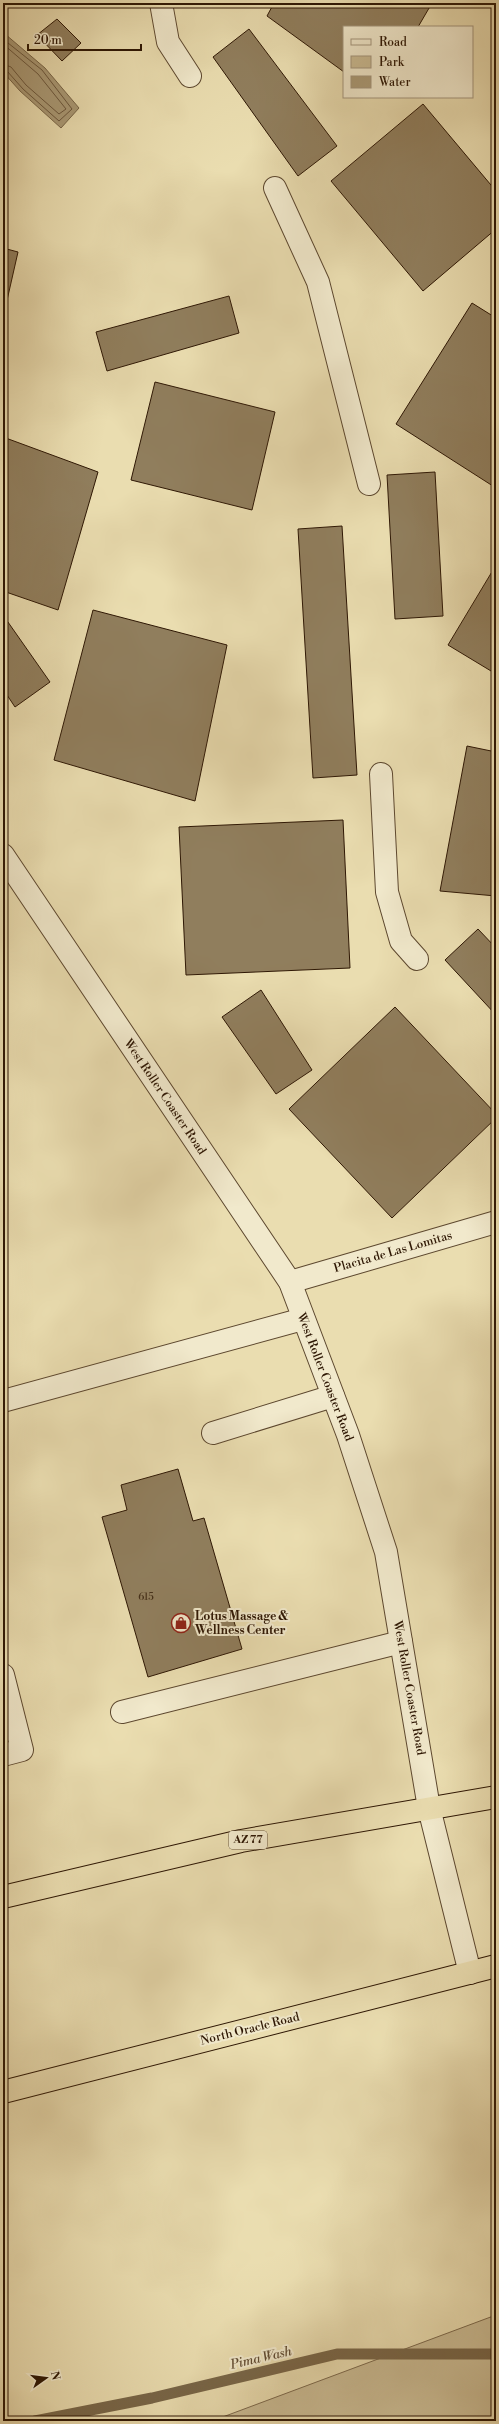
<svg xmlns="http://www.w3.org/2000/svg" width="499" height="2424" viewBox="0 0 499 2424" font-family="'Libre Bodoni',serif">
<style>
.green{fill:#cabb93;stroke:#7c694c}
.water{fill:#aa9a76;stroke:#786648}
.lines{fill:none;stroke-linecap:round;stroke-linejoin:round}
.shore{stroke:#6c583d;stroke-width:1}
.stream{stroke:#786648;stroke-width:11}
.building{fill:#907e5d;stroke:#2e1704}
.service-casing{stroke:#5d482f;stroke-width:24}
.tertiary-casing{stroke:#5d482f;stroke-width:24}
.trunk-casing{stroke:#2e1704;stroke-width:24}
.service{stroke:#f1e9cc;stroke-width:22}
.tertiary{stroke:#f1e9cc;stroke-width:22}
.trunk{stroke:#eaddb0;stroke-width:22}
.labels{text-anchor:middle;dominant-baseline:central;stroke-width:4;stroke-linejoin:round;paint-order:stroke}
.number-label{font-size:10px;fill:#46311a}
.shield{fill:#f1e9cc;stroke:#685640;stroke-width:1}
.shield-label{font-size:11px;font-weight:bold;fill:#2e1704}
.street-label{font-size:12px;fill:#2e1704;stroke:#f1e9cc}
.poi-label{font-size:12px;font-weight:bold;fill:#2e1704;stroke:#f1e9cc;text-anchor:start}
.water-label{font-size:13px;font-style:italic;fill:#604b32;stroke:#f1e9cc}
</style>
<rect width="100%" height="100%" fill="#eaddb0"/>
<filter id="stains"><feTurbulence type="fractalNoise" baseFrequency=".005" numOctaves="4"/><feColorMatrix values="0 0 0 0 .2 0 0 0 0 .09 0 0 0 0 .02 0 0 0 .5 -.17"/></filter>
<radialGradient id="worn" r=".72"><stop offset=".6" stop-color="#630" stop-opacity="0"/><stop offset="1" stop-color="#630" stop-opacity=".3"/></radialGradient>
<path class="green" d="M 496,2315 L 496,2421 L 212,2421 Z"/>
<path class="water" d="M 5,34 L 45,68 L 79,108 L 61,128 L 20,91 L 3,72 L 3,37 Z"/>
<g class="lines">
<g class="shore">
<path d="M 3,39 L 42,70 L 72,109 L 59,121 L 23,89 L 7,71 L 3,69"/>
<path d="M 3,44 L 38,74 L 66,109 L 59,114 L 26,85 L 11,67 L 3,64"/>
</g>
<path class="stream" d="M 35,2421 L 152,2398 L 337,2354 L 496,2354"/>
</g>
<g class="building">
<path d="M 274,3 L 432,3 L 418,27 L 344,27 L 344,72 L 267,16 Z"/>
<path d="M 57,19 L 81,43 L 62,61 L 37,35 Z"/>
<path d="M 249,29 L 337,146 L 298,176 L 213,57 Z"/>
<path d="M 423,104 L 496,191 L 496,229 L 423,291 L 331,181 Z"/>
<path d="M 3,248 L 18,252 L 3,318 Z"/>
<path d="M 229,296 L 239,333 L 107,371 L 96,332 Z"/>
<path d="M 472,303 L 496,318 L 496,488 L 396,424 Z"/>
<path d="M 155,382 L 275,412 L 252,510 L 131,480 Z"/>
<path d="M 3,437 L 98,472 L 58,610 L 3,591 Z"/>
<path d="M 435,472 L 443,616 L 395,619 L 387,475 Z"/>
<path d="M 342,526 L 357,775 L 313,778 L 298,529 Z"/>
<path d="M 496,565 L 496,674 L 448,645 Z"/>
<path d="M 93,610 L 227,645 L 195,801 L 54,760 Z"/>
<path d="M 3,615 L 50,682 L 15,707 L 3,689 Z"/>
<path d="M 467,746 L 496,752 L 496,896 L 440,891 Z"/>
<path d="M 343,820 L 350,968 L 186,975 L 179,827 Z"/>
<path d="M 478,929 L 496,948 L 496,1015 L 445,960 Z"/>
<path d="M 261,990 L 312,1070 L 276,1094 L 222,1017 Z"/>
<path d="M 395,1007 L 496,1114 L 496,1118 L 392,1218 L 289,1109 Z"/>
<path d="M 178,1469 L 193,1521 L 204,1518 L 242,1649 L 148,1677 L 102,1517 L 127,1510 L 121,1485 Z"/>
</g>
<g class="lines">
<g class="service-casing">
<g id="service">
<path d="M 161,3 L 168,42 L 190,76"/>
<path d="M 275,188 L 318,282 L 369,484"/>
<path d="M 381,774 L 387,892 L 401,941 L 417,959"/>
<path d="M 290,1282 L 496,1222"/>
<path d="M 3,1401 L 303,1319"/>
<path d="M 213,1433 L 333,1396"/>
<path d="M 3,1675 L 22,1750 L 3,1755"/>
<path d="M 122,1712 L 401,1642"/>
</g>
</g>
<g class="tertiary-casing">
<path id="tertiary" d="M 3,855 L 290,1282 L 348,1435 L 386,1552 L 429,1808 L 470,1973"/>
</g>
<g class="trunk-casing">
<g id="trunk">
<path d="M 3,1897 L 241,1841 L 496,1797"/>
<path d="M 3,2092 L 496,1966"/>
</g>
</g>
<use href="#service" class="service"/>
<use href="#tertiary" class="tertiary"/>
<use href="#trunk" class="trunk"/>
</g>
<defs>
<g id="shop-ring" transform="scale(1)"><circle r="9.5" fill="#f1e9cc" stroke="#8f2418" stroke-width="1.5"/><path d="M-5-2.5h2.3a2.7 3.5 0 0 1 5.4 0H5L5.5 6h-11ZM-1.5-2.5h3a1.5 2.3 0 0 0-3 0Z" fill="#8f2418"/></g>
</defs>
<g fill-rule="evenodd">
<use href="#shop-ring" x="181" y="1623"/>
</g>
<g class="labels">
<g class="number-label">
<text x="146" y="1597">615</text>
</g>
<rect class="shield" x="229" y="1831" width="38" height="18" rx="3"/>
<g class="shield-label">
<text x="248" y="1840">AZ 77</text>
</g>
<g class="street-label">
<text transform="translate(165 1097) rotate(56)">West Roller Coaster Road</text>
<text transform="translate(393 1252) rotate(-16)">Placita de Las Lomitas</text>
<text transform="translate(325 1377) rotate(69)">West Roller Coaster Road</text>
<text transform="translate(409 1688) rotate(80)">West Roller Coaster Road</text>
<text transform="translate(250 2029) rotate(-14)">North Oracle Road</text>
</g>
<g class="poi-label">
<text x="195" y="1616">Lotus Massage &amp;<tspan x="195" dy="14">Wellness Center</tspan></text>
</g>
<g class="water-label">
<text transform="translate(261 2358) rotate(-13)">Pima Wash</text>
</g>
</g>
<rect width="499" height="2424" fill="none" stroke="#eaddb0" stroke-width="16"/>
<rect x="4" y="4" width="491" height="2416" fill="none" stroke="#2e1704" stroke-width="2"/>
<rect x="8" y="8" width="483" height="2408" fill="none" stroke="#2e1704"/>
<rect x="343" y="26" width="130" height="72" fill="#f1e9cc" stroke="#a3957c"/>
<rect x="351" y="39" width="20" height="6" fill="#f1e9cc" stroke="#a3957c"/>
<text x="379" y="46" font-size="12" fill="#2e1704">Road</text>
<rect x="351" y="56" width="20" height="12" fill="#cabb93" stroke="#a3957c"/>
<text x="379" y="66" font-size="12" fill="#2e1704">Park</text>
<rect x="351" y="76" width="20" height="12" fill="#aa9a76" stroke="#a3957c"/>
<text x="379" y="86" font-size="12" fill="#2e1704">Water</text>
<g transform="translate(46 2378) rotate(76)" stroke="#f1e9cc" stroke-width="3" paint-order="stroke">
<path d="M0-3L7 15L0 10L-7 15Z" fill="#2e1704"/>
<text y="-6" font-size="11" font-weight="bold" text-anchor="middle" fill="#2e1704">N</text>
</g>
<path d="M28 44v6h113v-6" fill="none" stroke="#2e1704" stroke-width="2"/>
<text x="34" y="44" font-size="12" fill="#2e1704" stroke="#f1e9cc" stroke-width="3" paint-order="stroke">20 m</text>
<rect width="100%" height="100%" filter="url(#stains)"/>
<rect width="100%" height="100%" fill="url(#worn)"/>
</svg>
